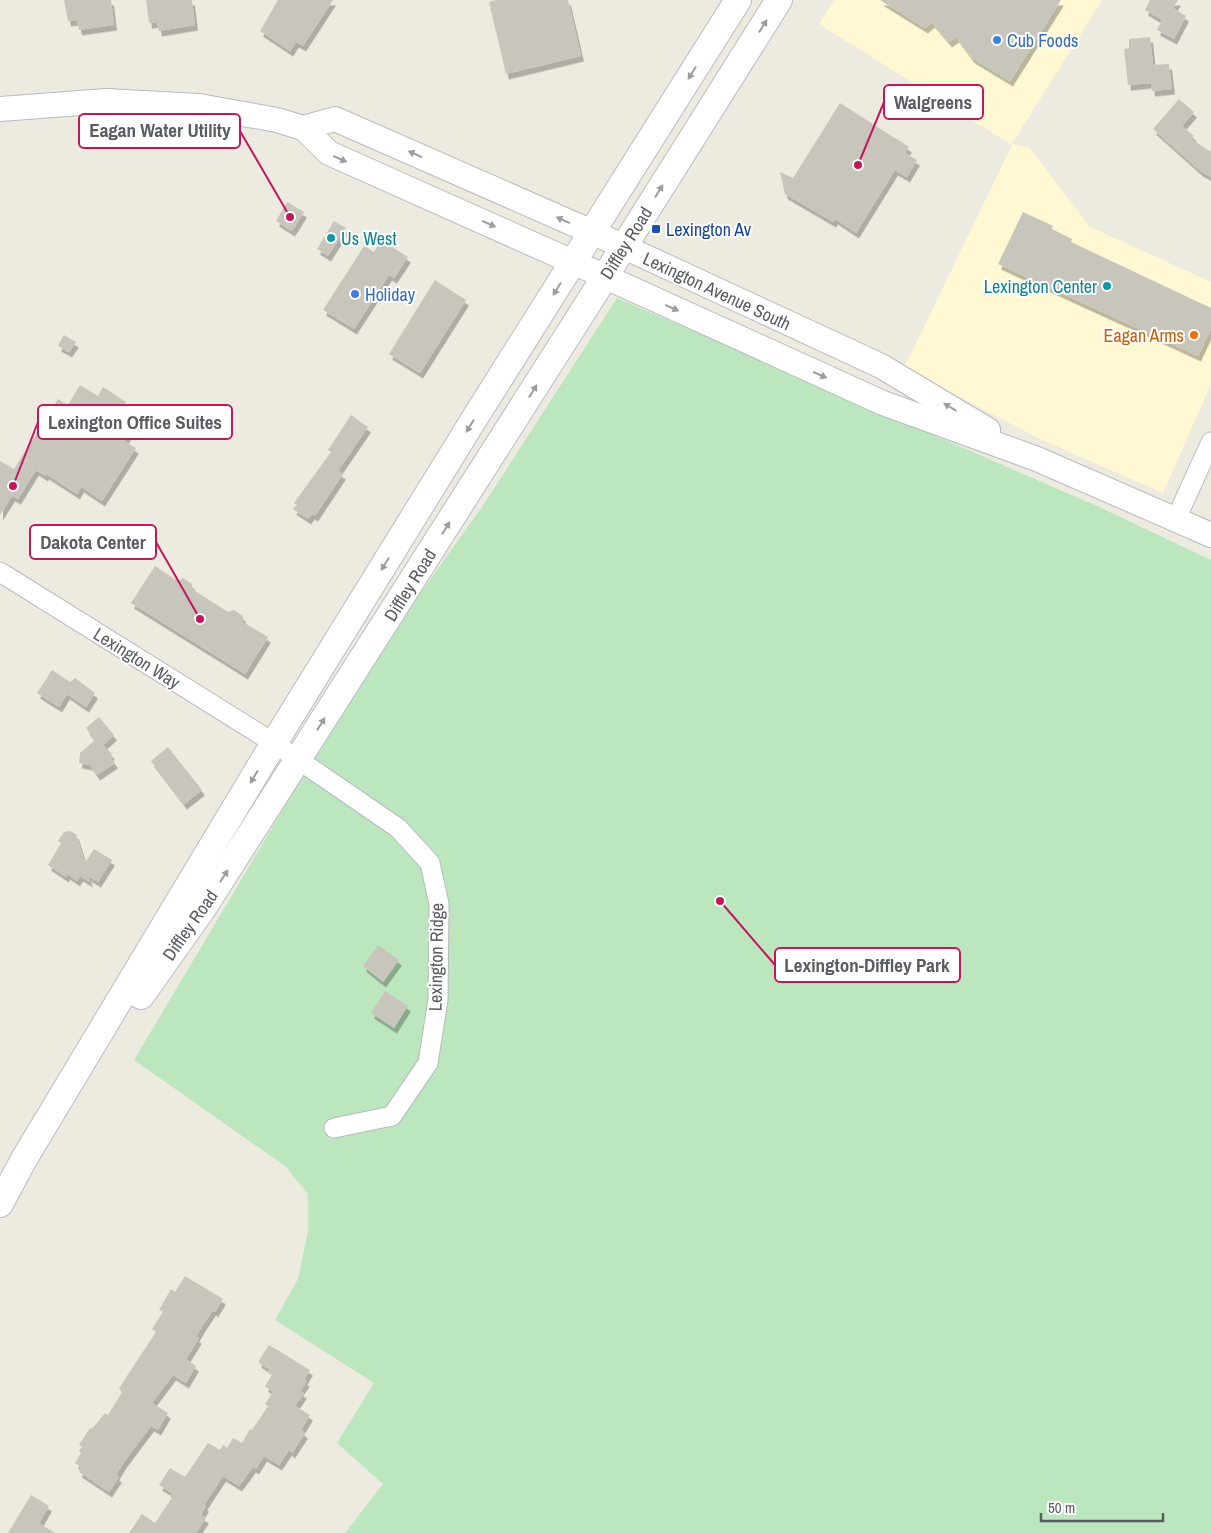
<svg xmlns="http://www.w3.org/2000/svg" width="1211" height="1533" viewBox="0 0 1211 1533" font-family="'Archivo Narrow',sans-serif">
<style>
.commercial{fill:#fff8d3}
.green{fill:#bbe6be}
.building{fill:#c8c5bd;filter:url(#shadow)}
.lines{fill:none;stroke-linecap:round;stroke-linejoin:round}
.minor-casing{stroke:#b8bac0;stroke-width:21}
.tertiary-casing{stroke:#b8bac0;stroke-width:26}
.secondary-casing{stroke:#b9bcc3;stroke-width:28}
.minor{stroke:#fff;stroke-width:19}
.tertiary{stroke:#fff;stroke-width:24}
.secondary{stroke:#fff;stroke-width:26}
.oneway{fill:#9b9da1}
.shop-dot{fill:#3f7fe0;stroke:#fff;stroke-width:2}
.transit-dot{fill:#1a4fb4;stroke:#fff;stroke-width:2}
.culture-dot{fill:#0f9aa8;stroke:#fff;stroke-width:2}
.food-dot{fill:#e8710a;stroke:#fff;stroke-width:2}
.labels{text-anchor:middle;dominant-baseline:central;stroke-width:4;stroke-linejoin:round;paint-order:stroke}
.shop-label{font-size:18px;fill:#366cbe;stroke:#fff;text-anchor:start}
.transit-label{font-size:18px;fill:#164399;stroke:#fff;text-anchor:start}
.culture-label{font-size:18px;fill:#0d838f;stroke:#fff;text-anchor:start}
.street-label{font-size:18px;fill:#595c62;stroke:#fff}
.food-label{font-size:18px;fill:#c56008;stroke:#fff;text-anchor:end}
.leader{fill:none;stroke:#c2185b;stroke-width:2}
.callout-dot{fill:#c2185b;stroke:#fff;stroke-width:2}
.callout{fill:#fff;stroke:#c2185b;stroke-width:2}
.callout-label{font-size:19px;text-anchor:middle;font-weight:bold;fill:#595c62}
</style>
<defs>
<filter id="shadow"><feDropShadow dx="3" dy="5.5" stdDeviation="0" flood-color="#0004"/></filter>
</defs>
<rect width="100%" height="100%" fill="#edebe0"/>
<path class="commercial" d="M 834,0 L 1102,0 L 1012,144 L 1029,147 L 1090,227 L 1211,282 L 1211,384 L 1163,493 L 1040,439 L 904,368 L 1012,145 L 819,24 Z"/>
<path class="green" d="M 617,298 L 1097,506 L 1211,560 L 1211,1533 L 345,1533 L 383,1484 L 337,1443 L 374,1383 L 275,1320 L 298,1279 L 308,1231 L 308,1194 L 285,1166 L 134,1060 L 323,742 L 421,592 L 482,507 Z"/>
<g class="building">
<path d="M 64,0 L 111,0 L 114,25 L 79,30 L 77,20 L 68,21 Z"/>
<path d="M 146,0 L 192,0 L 195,25 L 159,31 L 157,22 L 149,23 Z"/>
<path d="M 278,0 L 333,0 L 303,46 L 296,42 L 290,51 L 260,31 Z"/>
<path d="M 496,0 L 568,0 L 581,56 L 506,74 L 489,2 Z"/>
<path d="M 880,0 L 1061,0 L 1010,81 L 972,58 L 956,37 L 949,42 L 932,22 L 925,28 Z"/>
<path d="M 1150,0 L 1178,0 L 1173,8 L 1186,16 L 1174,39 L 1157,30 L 1162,20 L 1145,10 Z"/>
<path d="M 1150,37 L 1153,65 L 1169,64 L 1172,89 L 1152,91 L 1151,83 L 1128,85 L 1124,49 L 1129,48 L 1129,39 Z"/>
<path d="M 1179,99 L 1194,112 L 1182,126 L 1194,136 L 1191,139 L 1211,152 L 1211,177 L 1200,171 L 1153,129 Z"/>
<path d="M 840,103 L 909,147 L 905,153 L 917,160 L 907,177 L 895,170 L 856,233 L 835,219 L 833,222 L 785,194 L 780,172 L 793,178 Z"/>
<path d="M 287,202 L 304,212 L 292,231 L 276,221 Z"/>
<path d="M 1023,212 L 1053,226 L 1052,229 L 1072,239 L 1071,242 L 1211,308 L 1211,328 L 1198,356 L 998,264 Z"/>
<path d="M 334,221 L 346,228 L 328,256 L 317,249 Z"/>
<path d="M 381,240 L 408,257 L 394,278 L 389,275 L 354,329 L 323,310 L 364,246 L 374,252 Z"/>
<path d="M 435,280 L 466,300 L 420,373 L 389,354 Z"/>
<path d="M 64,335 L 76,342 L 69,352 L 58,346 Z"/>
<path d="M 80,385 L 98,396 L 103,387 L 126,402 L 121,410 L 137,420 L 124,441 L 136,448 L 102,501 L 81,487 L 77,494 L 46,474 L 45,476 L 36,470 L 18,499 L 12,496 L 0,515 L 0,461 L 14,469 L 58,399 L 68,405 Z"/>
<path d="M 351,415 L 368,427 L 338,471 L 343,474 L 315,516 L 312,514 L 308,519 L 293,509 L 297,505 L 294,503 L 331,452 L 328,450 Z"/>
<path d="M 155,566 L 178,581 L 183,578 L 192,584 L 192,589 L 228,612 L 234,610 L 243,616 L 243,622 L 268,637 L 245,674 L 131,603 Z"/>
<path d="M 52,670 L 70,682 L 75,678 L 95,693 L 86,707 L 67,694 L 59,707 L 37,693 Z"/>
<path d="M 99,717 L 114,735 L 103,745 L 112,754 L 110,756 L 115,763 L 97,775 L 90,765 L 79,763 L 80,753 L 95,740 L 86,728 Z"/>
<path d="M 168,747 L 202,790 L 184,804 L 151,761 Z"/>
<path d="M 70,831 L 76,834 L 85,863 L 94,849 L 112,860 L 98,882 L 88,876 L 90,882 L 80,876 L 77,881 L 67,874 L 66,877 L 48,865 L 61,843 L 58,841 L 64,832 Z"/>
<path d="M 378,945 L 399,960 L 383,982 L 363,966 Z"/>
<path d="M 385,991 L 408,1006 L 394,1028 L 371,1013 Z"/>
<path d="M 185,1276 L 223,1299 L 215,1312 L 213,1310 L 203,1325 L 196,1337 L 199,1338 L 186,1359 L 196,1366 L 186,1383 L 173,1375 L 152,1403 L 168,1413 L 158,1430 L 151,1426 L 124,1462 L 116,1475 L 119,1477 L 109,1492 L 79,1472 L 81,1467 L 75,1463 L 81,1453 L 79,1451 L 82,1447 L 79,1445 L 90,1428 L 92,1429 L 105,1413 L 108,1415 L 122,1392 L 119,1389 L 123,1382 L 156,1332 L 152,1329 L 163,1312 L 159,1310 L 171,1289 L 175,1292 Z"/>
<path d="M 269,1345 L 310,1370 L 304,1380 L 307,1381 L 300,1391 L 304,1393 L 295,1406 L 310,1415 L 301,1430 L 305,1433 L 292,1453 L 289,1450 L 279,1465 L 264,1456 L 256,1469 L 253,1467 L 239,1486 L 223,1476 L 204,1505 L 206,1506 L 201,1515 L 206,1518 L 196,1533 L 129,1533 L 142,1514 L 155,1523 L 172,1498 L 170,1497 L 172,1493 L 159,1485 L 170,1468 L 185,1477 L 208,1443 L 220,1450 L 223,1445 L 227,1448 L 233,1438 L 242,1443 L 250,1429 L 252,1430 L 268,1406 L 265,1404 L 273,1392 L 265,1386 L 272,1375 L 268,1373 L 270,1370 L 258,1362 Z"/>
<path d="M 31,1495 L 49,1506 L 39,1523 L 55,1533 L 8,1533 Z"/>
</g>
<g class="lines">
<g class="minor-casing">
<g id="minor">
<path d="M 1176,519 L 1211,442"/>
<path d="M 0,572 L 274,743 L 398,828 L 430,863 L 439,904 L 438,1000 L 428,1063 L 392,1116 L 334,1128"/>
</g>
</g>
<g class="tertiary-casing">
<g id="tertiary">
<path d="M 0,109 L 106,101 L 199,106 L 277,120 L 303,128 L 329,153 L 555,254 L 883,403 L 1037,459 L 1211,535"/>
<path d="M 303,128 L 335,119 L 592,232 L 881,366 L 988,430"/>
</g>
</g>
<g class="secondary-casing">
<g id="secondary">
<path d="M 141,996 L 202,910 L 589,302 L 779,0"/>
<path d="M 0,1204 L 24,1159 L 274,743 L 476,416 L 738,0"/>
</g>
</g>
<use href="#minor" class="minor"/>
<use href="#tertiary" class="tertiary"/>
<use href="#secondary" class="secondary"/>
</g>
<defs><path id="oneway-solid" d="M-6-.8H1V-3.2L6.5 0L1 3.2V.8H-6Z" transform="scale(1.25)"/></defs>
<g class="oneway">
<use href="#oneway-solid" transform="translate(763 26) rotate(-58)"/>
<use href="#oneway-solid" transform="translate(692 73) rotate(122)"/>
<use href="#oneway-solid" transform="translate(415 154) rotate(-156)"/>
<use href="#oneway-solid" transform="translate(340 159) rotate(24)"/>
<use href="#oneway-solid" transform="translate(659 191) rotate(-58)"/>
<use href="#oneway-solid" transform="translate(563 220) rotate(-156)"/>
<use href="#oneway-solid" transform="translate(489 224) rotate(24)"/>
<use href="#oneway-solid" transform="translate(557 289) rotate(122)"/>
<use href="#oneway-solid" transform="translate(672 308) rotate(24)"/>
<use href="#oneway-solid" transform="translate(820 375) rotate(24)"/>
<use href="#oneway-solid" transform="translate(533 391) rotate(-58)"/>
<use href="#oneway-solid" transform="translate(950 407) rotate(-149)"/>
<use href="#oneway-solid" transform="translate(470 426) rotate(122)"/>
<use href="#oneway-solid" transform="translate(446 528) rotate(-58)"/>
<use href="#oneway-solid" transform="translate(385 564) rotate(122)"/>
<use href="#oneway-solid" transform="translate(321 724) rotate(-58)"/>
<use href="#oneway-solid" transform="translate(254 777) rotate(121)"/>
<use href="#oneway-solid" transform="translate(224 876) rotate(-57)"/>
</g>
<g class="shop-dot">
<circle cx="997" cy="40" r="5"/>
<circle cx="355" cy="294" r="5"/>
</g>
<rect class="transit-dot" x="651" y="224" width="10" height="10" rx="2.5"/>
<g class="culture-dot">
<circle cx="331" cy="238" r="5"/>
<circle cx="1107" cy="286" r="5"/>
</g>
<circle class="food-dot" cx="1194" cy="335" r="5"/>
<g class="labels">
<g class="shop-label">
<text x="1007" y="40">Cub Foods</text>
<text x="365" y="294">Holiday</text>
</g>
<g class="transit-label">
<text x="666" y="229">Lexington Av</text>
</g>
<g class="culture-label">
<text x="341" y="238">Us West</text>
<text x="1097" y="286" text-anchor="end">Lexington Center</text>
</g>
<g class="street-label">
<text transform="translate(626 243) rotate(-58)">Diffley Road</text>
<text transform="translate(717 291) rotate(25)">Lexington Avenue South</text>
<text transform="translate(410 585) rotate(-58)">Diffley Road</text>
<text transform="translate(137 658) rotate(32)">Lexington Way</text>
<text transform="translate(190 925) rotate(-55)">Diffley Road</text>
<text transform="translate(436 957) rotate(-89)">Lexington Ridge</text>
</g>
<g class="food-label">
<text x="1184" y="335">Eagan Arms</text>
</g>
</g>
<path class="leader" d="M858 165L884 102M290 217L240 131M13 486L38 422M200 619L156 542M720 901L775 965"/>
<g class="callout-dot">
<circle cx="858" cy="165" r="5"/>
<circle cx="290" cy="217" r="5"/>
<circle cx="13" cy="486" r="5"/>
<circle cx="200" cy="619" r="5"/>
<circle cx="720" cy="901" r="5"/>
</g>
<g class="callout">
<rect x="884" y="85" width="99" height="34" rx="5"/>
<rect x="79" y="114" width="161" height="34" rx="5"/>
<rect x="38" y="405" width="194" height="34" rx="5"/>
<rect x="30" y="525" width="126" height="34" rx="5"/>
<rect x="775" y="948" width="185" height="34" rx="5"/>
</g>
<g class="callout-label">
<text x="933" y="109">Walgreens</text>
<text x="160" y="137">Eagan Water Utility</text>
<text x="135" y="429">Lexington Office Suites</text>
<text x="93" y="549">Dakota Center</text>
<text x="867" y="972">Lexington-Diffley Park</text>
</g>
<path d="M1041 1513v8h122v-8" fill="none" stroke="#595c62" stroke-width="2.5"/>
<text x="1048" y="1513" font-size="15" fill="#595c62" stroke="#ffffff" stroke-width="4" paint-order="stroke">50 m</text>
</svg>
